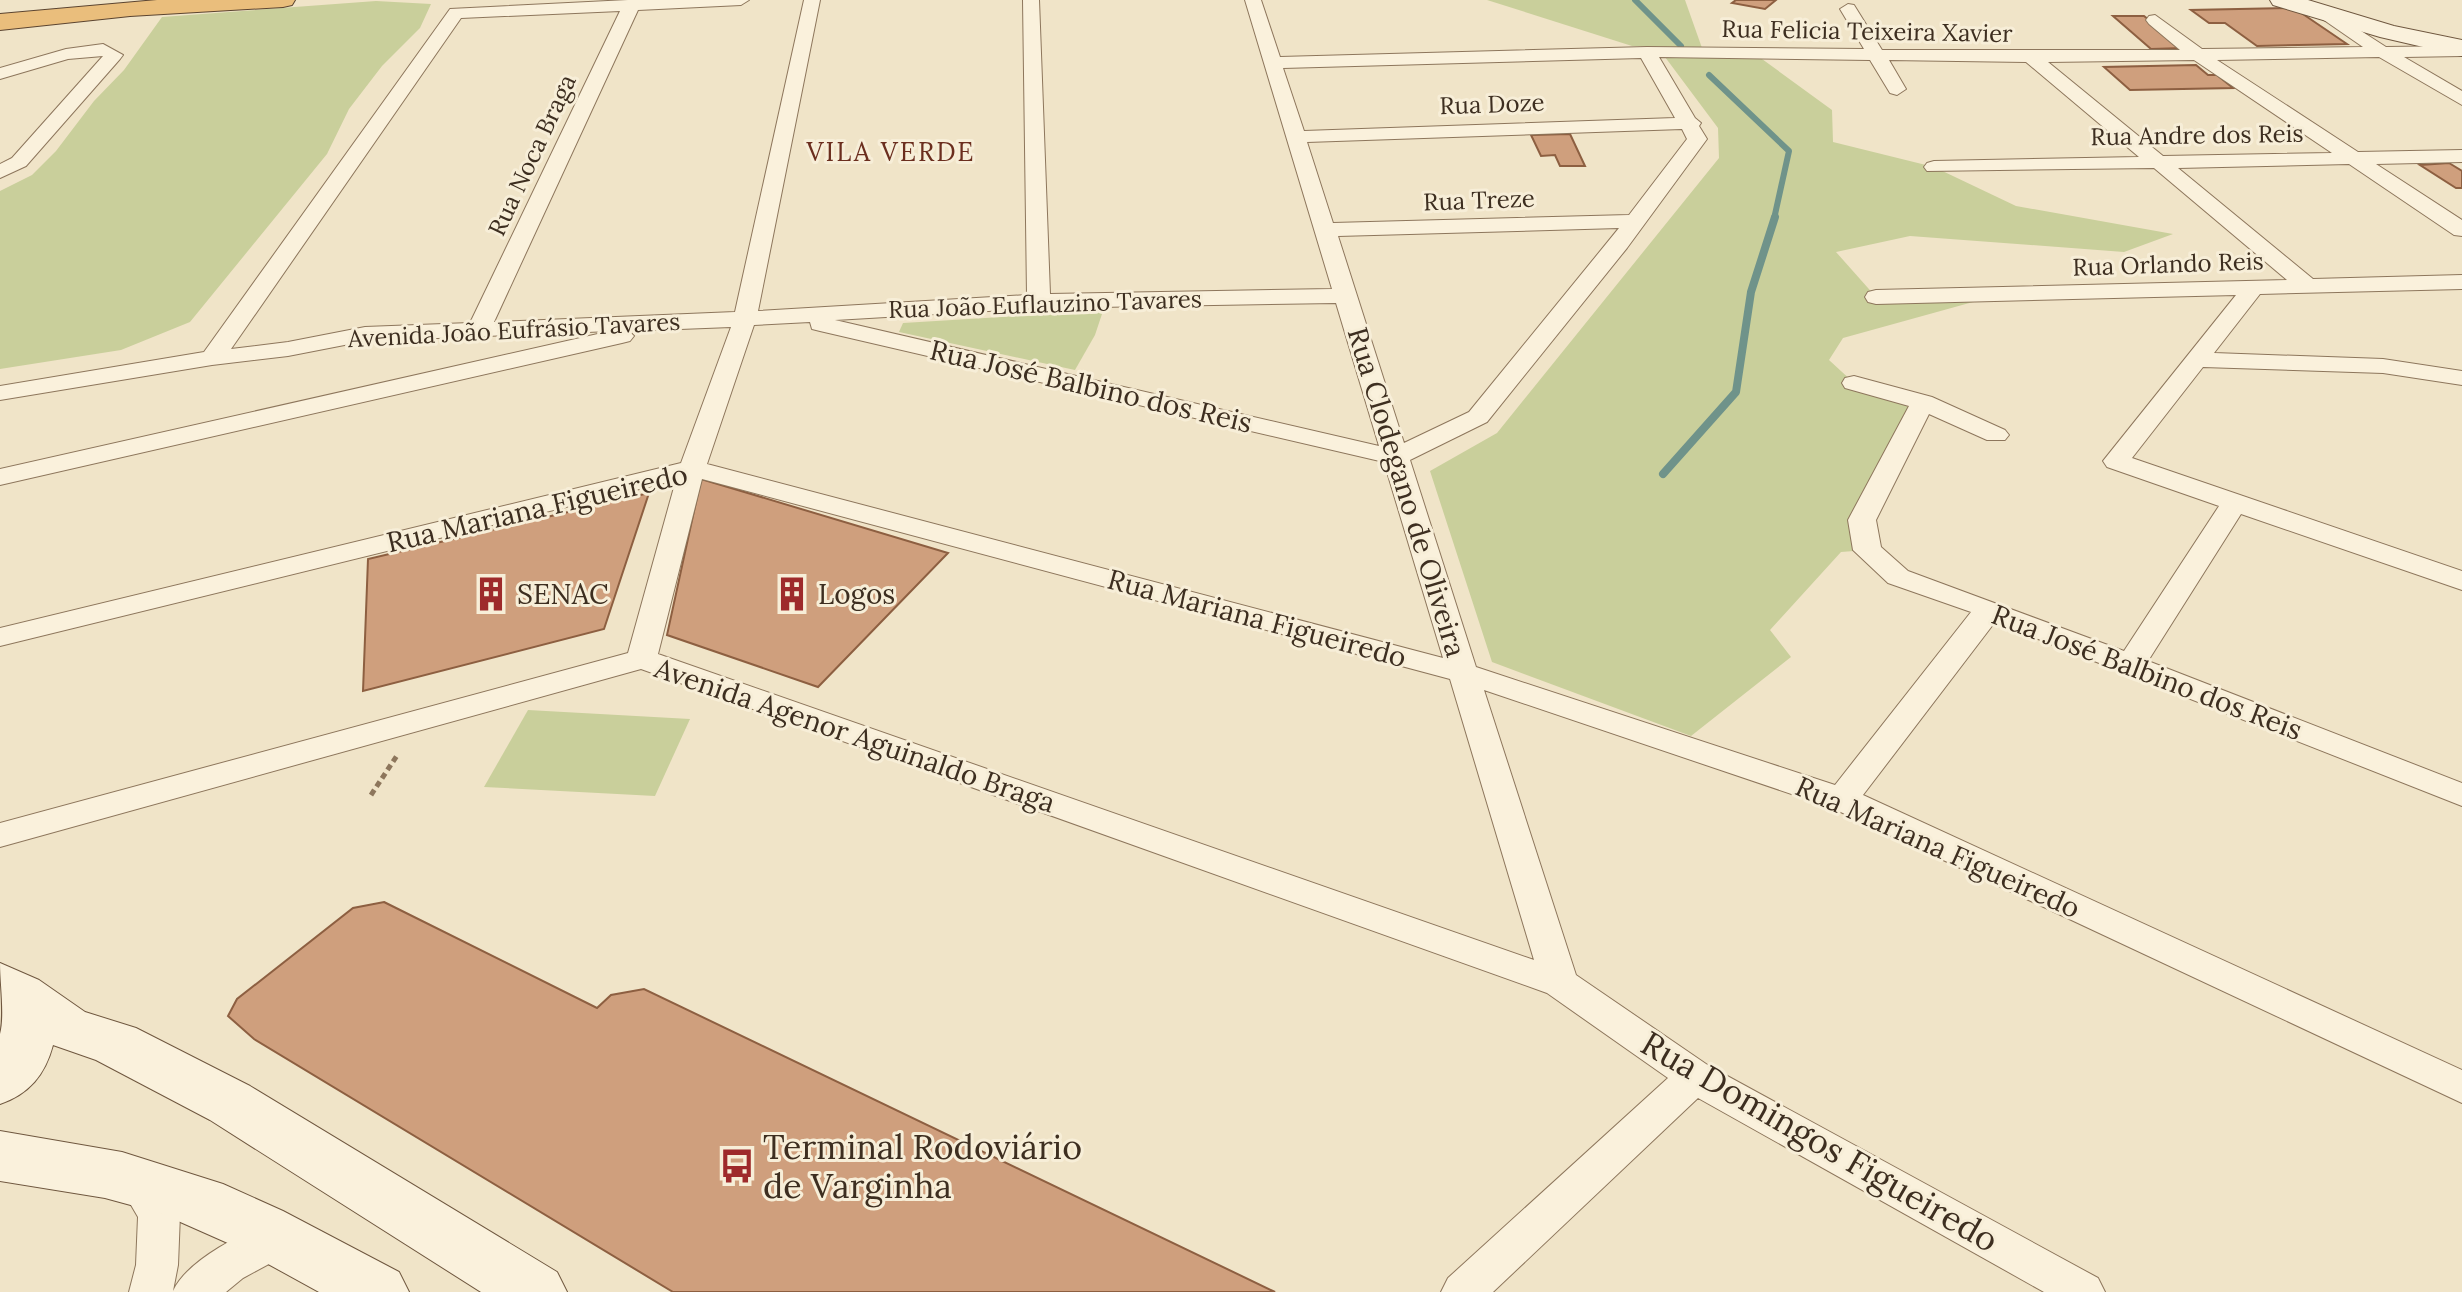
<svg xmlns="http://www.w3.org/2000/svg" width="2462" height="1292" viewBox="0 0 2462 1292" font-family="Lora,serif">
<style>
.green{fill:#c9cf9b}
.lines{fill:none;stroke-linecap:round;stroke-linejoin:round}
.stream-far1{stroke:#6f938a;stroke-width:6}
.stream{stroke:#6f938a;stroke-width:8}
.building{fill:#cf9f7d;stroke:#8d5f41;stroke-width:2}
.minor-casing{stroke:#8d765c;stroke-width:2}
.secondary-casing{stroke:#6f573f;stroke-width:2}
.trunk-casing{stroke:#5b4430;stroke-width:2}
.path{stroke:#8d765c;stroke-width:5;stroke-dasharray:6 4;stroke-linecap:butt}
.minor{fill:#faf1dc;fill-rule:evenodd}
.secondary{fill:#faf1dc;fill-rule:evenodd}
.trunk{fill:#eabe7c;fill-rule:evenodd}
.labels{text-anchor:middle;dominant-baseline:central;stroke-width:6;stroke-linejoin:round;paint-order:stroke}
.far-street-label{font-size:24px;fill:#3d2e20;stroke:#f7eed8}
.far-neighbourhood-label{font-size:26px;letter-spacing:2px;fill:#6b2e1e;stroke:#f7eed8}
.street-label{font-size:28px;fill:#3d2e20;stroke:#f7eed8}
.poi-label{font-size:28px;fill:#3d2e20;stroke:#f7eed8;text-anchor:start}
.near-street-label{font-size:34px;fill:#3d2e20;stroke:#f7eed8}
.near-poi-label{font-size:34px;fill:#3d2e20;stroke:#f7eed8;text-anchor:start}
</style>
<rect width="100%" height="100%" fill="#f0e4c8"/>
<g class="green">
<path d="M 1487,0 L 1685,0 L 1702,48 L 1632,46 Z"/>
<path d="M 376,1 L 431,4 L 420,28 L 382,66 L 349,109 L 327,154 L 190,322 L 121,350 L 0,369 L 0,191 L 32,175 L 56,151 L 94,101 L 124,70 L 162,17 Z"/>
<path d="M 1665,57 L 1762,59 L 1832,110 L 1833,142 L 1934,167 L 2016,206 L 2173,234 L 2124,252 L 1910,236 L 1836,252 L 1876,297 L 1973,302 L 1843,338 L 1829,360 L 1854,383 L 1923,402 L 1862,519 L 1867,550 L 1841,552 L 1770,630 L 1791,657 L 1691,736 L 1492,662 L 1430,471 L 1497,433 L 1719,158 L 1718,128 Z"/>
<path d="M 1103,311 L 1095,335 L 1075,370 L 899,332 L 903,323 Z"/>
<path d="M 528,710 L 690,719 L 655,796 L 484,787 Z"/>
</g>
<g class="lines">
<g class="stream-far1">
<path d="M 1635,0 L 1681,46"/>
<path d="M 1709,75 L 1789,151 L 1774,219"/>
</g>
<path class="stream" d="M 1663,474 L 1736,392 L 1751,292 L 1775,217"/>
</g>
<g class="building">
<path d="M 1736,0 L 1776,0 L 1765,9 L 1732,3 Z"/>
<path d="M 2294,8 L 2347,44 L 2257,46 L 2225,23 L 2209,23 L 2191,10 Z"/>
<path d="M 2113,16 L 2144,16 L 2184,48 L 2151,49 Z"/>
<path d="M 2196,65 L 2208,75 L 2217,75 L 2233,88 L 2130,90 L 2104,67 Z"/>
<path d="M 1570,134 L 1585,166 L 1560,166 L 1555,155 L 1541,156 L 1531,135 Z"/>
<path d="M 2449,163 L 2462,171 L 2462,188 L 2456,188 L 2420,165 Z"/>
<path d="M 701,479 L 948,553 L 818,687 L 667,635 Z"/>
<path d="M 649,493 L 604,629 L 363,691 L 368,559 Z"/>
<path d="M 384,902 L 597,1008 L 611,995 L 644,989 L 1275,1292 L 673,1292 L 254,1039 L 228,1016 L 237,999 L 353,908 Z"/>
</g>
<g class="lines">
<g class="minor-casing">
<g id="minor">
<path d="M 628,0 L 749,0 L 741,5 L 638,10 L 494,322 L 735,312 L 804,0 L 820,0 L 758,311 L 1027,295 L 1023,0 L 1039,0 L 1050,294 L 1332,289 L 1245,0 L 1261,0 L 1280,57 L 1647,47 L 1864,49 L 1840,9 L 1848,4 L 1854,5 L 1882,50 L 2180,50 L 2149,24 L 2146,20 L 2149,16 L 2155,15 L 2202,49 L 2363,47 L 2321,18 L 2319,14 L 2327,9 L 2386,47 L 2462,46 L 2462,56 L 2404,57 L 2462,91 L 2462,105 L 2379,57 L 2217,60 L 2358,152 L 2462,150 L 2462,162 L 2376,164 L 2462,220 L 2462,236 L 2454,235 L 2349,164 L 2178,168 L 2313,279 L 2462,275 L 2462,289 L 2260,294 L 2214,353 L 2383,359 L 2462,371 L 2462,385 L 2383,373 L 2203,367 L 2132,458 L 2462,571 L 2462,590 L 2241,514 L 2148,661 L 2462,783 L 2462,806 L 1995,622 L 1863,795 L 2462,1070 L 2462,1103 L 1830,807 L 1484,690 L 1576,975 L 1709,1066 L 2098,1278 L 2105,1292 L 2044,1292 L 1698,1098 L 1493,1292 L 1441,1292 L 1448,1278 L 1668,1078 L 1547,993 L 641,669 L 0,847 L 0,823 L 628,653 L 676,480 L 0,646 L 0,628 L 681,463 L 731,327 L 629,331 L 634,336 L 630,341 L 622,343 L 0,485 L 0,469 L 611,331 L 365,341 L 288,356 L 212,365 L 0,400 L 0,386 L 204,352 L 450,9 ZM 620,11 L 470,323 L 365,327 L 288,342 L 231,349 L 461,18 ZM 1659,57 L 1870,60 L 1890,93 L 1897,95 L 1906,89 L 1889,60 L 2026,62 L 2139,157 L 1934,161 L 1927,163 L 1924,167 L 1927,171 L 2154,168 L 2287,280 L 1876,290 L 1868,292 L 1865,297 L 1868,302 L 1876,304 L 2236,295 L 2103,461 L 2107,467 L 2219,506 L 2124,651 L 1908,571 L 1881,547 L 1876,520 L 1929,414 L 1987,440 L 2005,440 L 2009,435 L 2005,430 L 1932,397 L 1854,376 L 1845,378 L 1842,383 L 1845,388 L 1909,406 L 1848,520 L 1853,550 L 1888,583 L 1971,612 L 1835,785 L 1476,667 L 1410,460 L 1487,422 L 1627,248 L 1707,139 L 1699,126 L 1701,123 L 1695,118 ZM 1641,58 L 1675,118 L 1304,131 L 1283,68 ZM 2194,60 L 2332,153 L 2163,156 L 2048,62 ZM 1682,129 L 1687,139 L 1629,215 L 1333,223 L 1307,142 ZM 1619,228 L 1469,412 L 1404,443 L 1338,236 ZM 1336,303 L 1379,446 L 835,320 L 1039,308 ZM 810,322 L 812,329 L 820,331 L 1384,462 L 1443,658 L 707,464 L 754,325 ZM 702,479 L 1450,679 L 1534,960 L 658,654 Z"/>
<path d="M 103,44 L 123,55 L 120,59 L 26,166 L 0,178 L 0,164 L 12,158 L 103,56 L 68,59 L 0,79 L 0,68 L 66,49 Z"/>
<path d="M 138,1164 L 153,1169 L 180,1214 L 178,1265 L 173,1291 C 188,1259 245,1231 278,1220 L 293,1225 L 299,1238 L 293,1251 L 243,1278 L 226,1292 L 129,1292 L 136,1265 L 138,1217 L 117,1181 L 123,1169 Z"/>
</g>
</g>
<g class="secondary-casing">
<g id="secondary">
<path d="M 2270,0 L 2308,0 L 2394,26 L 2462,40 L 2462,56 L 2380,37 L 2273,5 Z"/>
<path d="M 0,963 L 39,980 L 85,1012 L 136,1028 L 250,1086 L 557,1272 L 567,1292 L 481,1292 L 210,1120 L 96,1060 L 53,1045 C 45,1075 29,1094 0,1104 L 0,1034 C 5,1017 0,983 0,963 Z"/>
<path d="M 0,1131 L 122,1152 L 223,1184 L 283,1211 L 399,1272 L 409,1292 L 319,1292 L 239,1248 L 160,1213 L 105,1198 L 0,1181 Z"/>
</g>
</g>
<g class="trunk-casing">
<path id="trunk" d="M 157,0 L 295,0 L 292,5 L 283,7 L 130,16 L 0,30 L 0,14 Z"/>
</g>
<path class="path" d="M 371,795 L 398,754"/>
<use href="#minor" class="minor"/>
<use href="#secondary" class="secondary"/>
<use href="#trunk" class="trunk"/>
</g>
<defs>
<g id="building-bare" transform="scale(2.76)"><path d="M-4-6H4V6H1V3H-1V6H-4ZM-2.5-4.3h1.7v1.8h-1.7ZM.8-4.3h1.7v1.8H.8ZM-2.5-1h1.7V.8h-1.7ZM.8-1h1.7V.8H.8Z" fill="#9e2a2b" stroke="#f7eed8" stroke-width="2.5" paint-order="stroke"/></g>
<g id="bus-bare" transform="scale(2.76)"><path d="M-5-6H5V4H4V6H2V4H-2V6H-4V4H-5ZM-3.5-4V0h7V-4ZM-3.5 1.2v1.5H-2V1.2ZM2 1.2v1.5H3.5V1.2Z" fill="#9e2a2b" stroke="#f7eed8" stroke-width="2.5" paint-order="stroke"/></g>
</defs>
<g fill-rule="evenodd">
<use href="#building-bare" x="491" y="594"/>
<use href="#building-bare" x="792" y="594"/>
<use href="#bus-bare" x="737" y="1166"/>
</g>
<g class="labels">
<g class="far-street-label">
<text transform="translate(1867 31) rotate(1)">Rua Felicia Teixeira Xavier</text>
<text transform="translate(1492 104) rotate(-2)">Rua Doze</text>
<text transform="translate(2197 135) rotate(-1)">Rua Andre dos Reis</text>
<text transform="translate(532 155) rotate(-65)">Rua Noca Braga</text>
<text transform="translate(1479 200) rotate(-2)">Rua Treze</text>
<text transform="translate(2168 264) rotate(-2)">Rua Orlando Reis</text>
<text transform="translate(1045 304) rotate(-2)">Rua João Euflauzino Tavares</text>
<text transform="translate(514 330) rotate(-3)">Avenida João Eufrásio Tavares</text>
</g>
<g class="far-neighbourhood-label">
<text x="891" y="151">VILA VERDE</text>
</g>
<g class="street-label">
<text transform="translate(1091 386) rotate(13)">Rua José Balbino dos Reis</text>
<text transform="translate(1407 492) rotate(73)">Rua Clodegano de Oliveira</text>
<text transform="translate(537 508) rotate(-13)">Rua Mariana Figueiredo</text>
<text transform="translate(1257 618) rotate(15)">Rua Mariana Figueiredo</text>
<text transform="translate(2147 672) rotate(21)">Rua José Balbino dos Reis</text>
<text transform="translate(855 735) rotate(19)">Avenida Agenor Aguinaldo Braga</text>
<text transform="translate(1938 847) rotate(24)">Rua Mariana Figueiredo</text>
</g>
<g class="poi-label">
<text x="517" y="594">SENAC</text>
<text x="818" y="594">Logos</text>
</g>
<g class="near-street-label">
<text transform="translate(1820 1141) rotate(30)">Rua Domingos Figueiredo</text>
</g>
<g class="near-poi-label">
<text x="763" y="1146">Terminal Rodoviário<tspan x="763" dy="39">de Varginha</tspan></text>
</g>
</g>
</svg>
